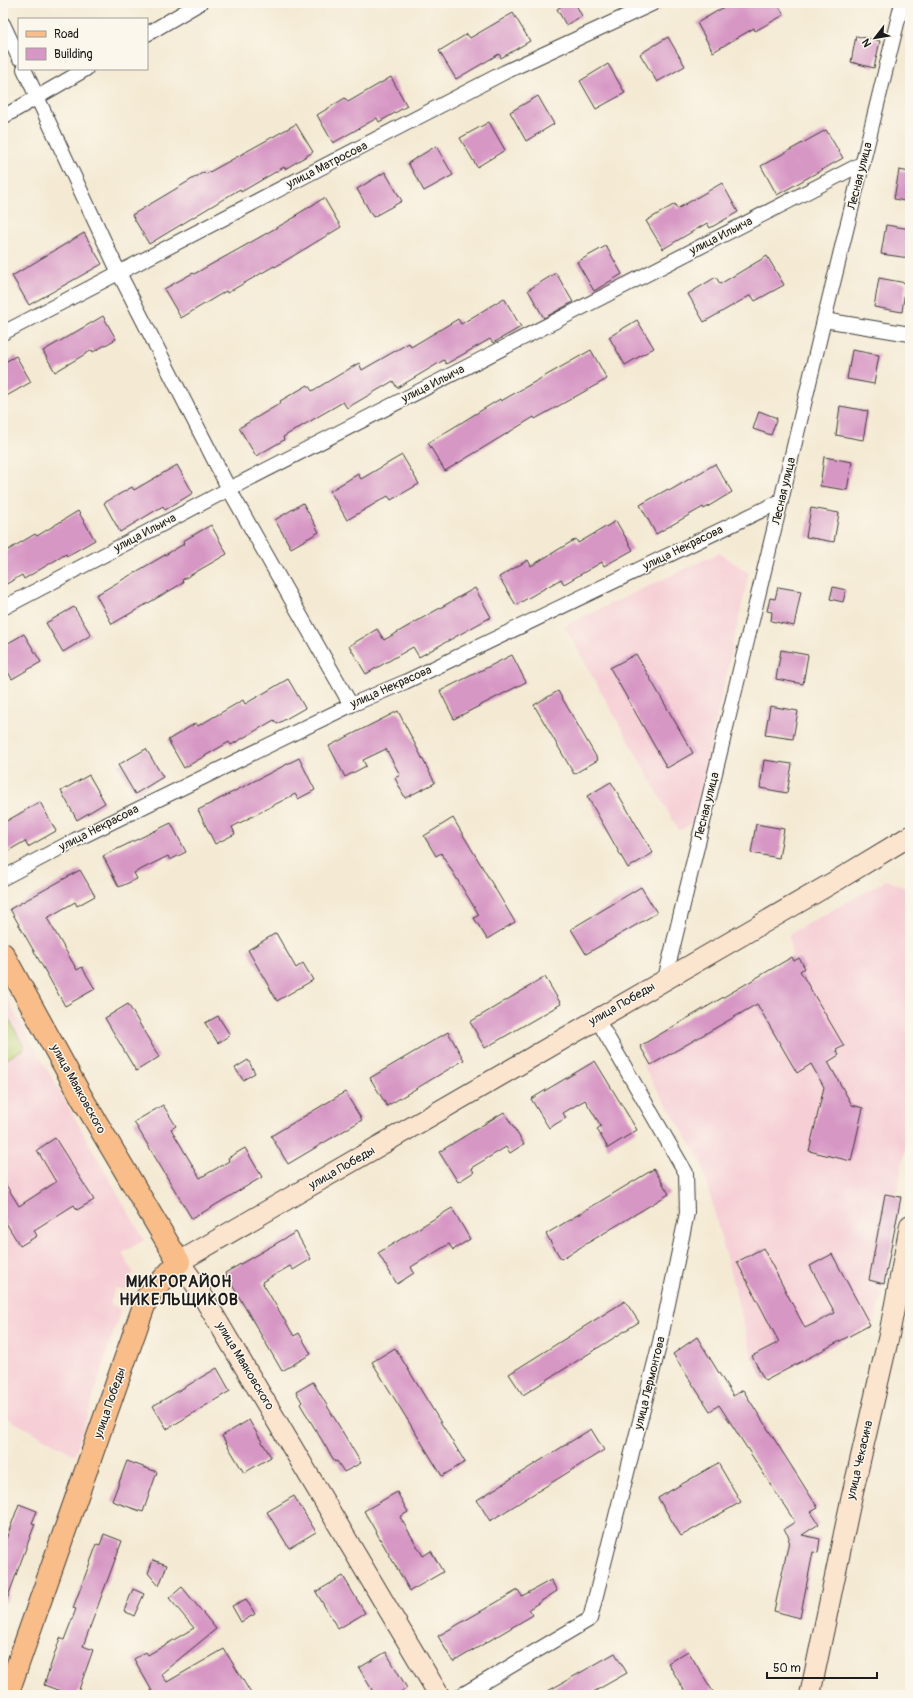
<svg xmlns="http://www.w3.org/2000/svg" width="913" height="1698" viewBox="0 0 913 1698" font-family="Pangolin,sans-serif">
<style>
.built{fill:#f6cfd6}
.pitch{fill:#bacf73;stroke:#6b7648}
.building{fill:#d797c5}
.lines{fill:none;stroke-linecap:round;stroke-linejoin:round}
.street-casing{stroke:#3c3b38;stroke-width:16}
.secondary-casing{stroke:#3c3b38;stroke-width:22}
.primary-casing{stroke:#3c3b38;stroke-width:24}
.street{stroke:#fff;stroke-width:14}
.secondary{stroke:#fce5cf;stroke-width:20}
.primary{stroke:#f8bd88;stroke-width:22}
.labels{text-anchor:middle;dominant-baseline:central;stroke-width:3;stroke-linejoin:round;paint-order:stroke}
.street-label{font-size:12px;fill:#1c1c1c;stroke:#fbf7ec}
.district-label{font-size:16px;font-weight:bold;letter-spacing:1px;fill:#1c1c1c;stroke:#fbf7ec}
</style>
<rect width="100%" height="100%" fill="#fbf7ec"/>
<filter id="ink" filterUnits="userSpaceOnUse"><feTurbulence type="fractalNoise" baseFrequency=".025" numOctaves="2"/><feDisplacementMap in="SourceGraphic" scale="8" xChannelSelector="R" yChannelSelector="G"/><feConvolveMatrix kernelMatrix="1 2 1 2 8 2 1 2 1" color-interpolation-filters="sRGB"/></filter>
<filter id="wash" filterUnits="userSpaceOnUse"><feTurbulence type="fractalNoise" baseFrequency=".012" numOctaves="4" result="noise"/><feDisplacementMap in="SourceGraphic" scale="16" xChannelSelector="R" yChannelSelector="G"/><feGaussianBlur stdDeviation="0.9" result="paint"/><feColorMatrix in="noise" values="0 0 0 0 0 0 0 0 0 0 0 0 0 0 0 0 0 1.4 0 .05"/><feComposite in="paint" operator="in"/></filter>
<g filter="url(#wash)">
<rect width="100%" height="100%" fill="#f4ead4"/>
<g class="built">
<path d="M 719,553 L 749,573 L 693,823 L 679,831 L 565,627 L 572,622 Z"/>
<path d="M 887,880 L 910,890 L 910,1127 L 896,1196 L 901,1197 L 884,1284 L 875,1323 L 765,1381 L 752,1356 L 701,1161 L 643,1066 L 646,1056 L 640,1046 L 792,957 L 789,934 Z"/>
<path d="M 3,992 L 144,1240 L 122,1253 L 133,1272 L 126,1290 L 115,1288 L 110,1304 L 121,1309 L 75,1455 L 3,1416 Z"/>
</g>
<path class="pitch" d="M 3,1009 L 25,1048 L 3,1061 Z"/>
<g id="blocks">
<g class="building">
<path d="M 567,3 L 575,3 L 582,16 L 566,25 L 557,9 Z"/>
<path d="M 731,3 L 777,3 L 784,15 L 755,31 L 754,28 L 713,52 L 697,23 Z"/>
<path d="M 513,13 L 530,41 L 501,58 L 499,54 L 456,79 L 439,51 L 467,34 L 470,38 Z"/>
<path d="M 856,36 L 880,41 L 874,68 L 851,62 Z"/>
<path d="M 668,37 L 685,66 L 657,82 L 640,54 Z"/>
<path d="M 608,64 L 625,93 L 596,109 L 580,81 Z"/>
<path d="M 391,77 L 407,106 L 379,122 L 377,118 L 333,143 L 317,115 L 345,98 L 348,102 Z"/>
<path d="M 538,96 L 554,124 L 526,141 L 510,112 Z"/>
<path d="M 489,122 L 505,150 L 477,167 L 460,138 Z"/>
<path d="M 296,124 L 313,152 L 285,169 L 284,167 L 241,192 L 240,189 L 149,244 L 132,215 L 204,172 L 206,174 Z"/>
<path d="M 826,130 L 843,158 L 777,195 L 761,166 Z"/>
<path d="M 436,146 L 453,175 L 424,191 L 408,163 Z"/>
<path d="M 899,170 L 910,172 L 910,202 L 894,199 Z"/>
<path d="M 385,172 L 402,201 L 373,217 L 357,189 Z"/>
<path d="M 722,183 L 738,212 L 710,228 L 707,223 L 663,249 L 646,221 L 675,204 L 677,209 Z"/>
<path d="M 324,198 L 341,227 L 275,267 L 274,266 L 227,293 L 226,291 L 181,318 L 164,289 L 193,273 L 194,274 L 239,249 L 297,216 L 296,215 Z"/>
<path d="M 886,225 L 910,229 L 909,258 L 881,254 Z"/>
<path d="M 84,233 L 102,264 L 29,305 L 12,276 Z"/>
<path d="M 606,246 L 622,274 L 594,291 L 577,262 Z"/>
<path d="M 767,256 L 784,285 L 755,301 L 751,295 L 704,322 L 688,294 L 716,277 L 720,284 Z"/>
<path d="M 556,273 L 573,302 L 544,318 L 528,290 Z"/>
<path d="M 879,278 L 906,283 L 902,312 L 874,307 Z"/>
<path d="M 504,298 L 521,327 L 493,343 L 490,339 L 446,364 L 444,360 L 397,388 L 393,381 L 347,408 L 343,402 L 283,437 L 284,440 L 256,456 L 239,428 L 281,403 L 280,401 L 308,385 L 312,391 L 359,363 L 362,370 L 409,343 L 411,347 L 458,319 L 461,324 Z"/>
<path d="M 103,316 L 116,339 L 93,352 L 92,350 L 55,372 L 43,351 Z"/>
<path d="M 637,320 L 654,348 L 625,365 L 609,337 Z"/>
<path d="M 591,350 L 607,379 L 535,419 L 534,417 L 445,471 L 428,443 L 500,399 L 501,401 Z"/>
<path d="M 852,350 L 879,355 L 874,384 L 847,379 Z"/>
<path d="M 16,356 L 31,382 L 3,398 L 3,363 Z"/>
<path d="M 840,406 L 868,411 L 863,440 L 836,435 Z"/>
<path d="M 759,411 L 777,418 L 771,435 L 753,429 Z"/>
<path d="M 402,455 L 419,484 L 391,500 L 388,496 L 347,520 L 330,491 L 358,474 L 361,479 Z"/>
<path d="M 824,457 L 852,462 L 847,490 L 820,486 Z"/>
<path d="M 715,464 L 732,492 L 704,509 L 703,507 L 656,534 L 640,505 L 668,489 L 669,491 Z"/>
<path d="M 177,465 L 193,493 L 165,510 L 163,506 L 120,532 L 104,503 L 132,487 L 134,490 Z"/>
<path d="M 303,503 L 319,532 L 291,548 L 275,520 Z"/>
<path d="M 811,508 L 839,513 L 834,542 L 806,537 Z"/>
<path d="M 78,511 L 95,540 L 67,556 L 66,554 L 24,579 L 22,575 L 3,586 L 3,553 L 35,534 L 37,536 Z"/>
<path d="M 616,521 L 633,550 L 604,566 L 602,562 L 564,584 L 561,579 L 516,605 L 499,577 L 528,560 L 531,566 L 576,539 L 578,543 Z"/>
<path d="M 211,525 L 227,554 L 182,580 L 183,583 L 112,624 L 96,595 L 184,544 L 183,541 Z"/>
<path d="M 778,587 L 801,591 L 794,626 L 771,621 L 772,612 L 767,611 L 770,598 L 775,599 Z"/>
<path d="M 833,587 L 846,590 L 843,602 L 830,599 Z"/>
<path d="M 475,588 L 491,617 L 419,657 L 413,647 L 366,674 L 349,646 L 377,629 L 384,640 Z"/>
<path d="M 74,607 L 91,635 L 63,652 L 46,623 Z"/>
<path d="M 24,634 L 41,662 L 12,679 L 3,663 L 3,646 Z"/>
<path d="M 781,650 L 808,655 L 803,684 L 776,679 Z"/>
<path d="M 636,654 L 693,753 L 667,768 L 610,668 Z"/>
<path d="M 512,655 L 526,682 L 454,719 L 440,691 Z"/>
<path d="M 288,679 L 305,708 L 277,724 L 274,720 L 231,745 L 229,742 L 184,768 L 168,740 L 196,723 L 198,726 L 243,700 L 245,704 Z"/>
<path d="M 558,691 L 598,760 L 574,774 L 534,705 Z"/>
<path d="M 770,706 L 798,711 L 793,739 L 765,735 Z"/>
<path d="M 398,711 L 435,783 L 405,798 L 395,778 L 400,775 L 386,749 L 363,760 L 366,766 L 345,777 L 329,746 Z"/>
<path d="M 146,749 L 163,777 L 135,794 L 118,765 Z"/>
<path d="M 299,758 L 315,790 L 298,799 L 295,794 L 232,827 L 235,834 L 215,844 L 198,810 Z"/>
<path d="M 764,760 L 792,764 L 787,793 L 760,788 Z"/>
<path d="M 89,775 L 105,803 L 77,820 L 61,791 Z"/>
<path d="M 611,782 L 653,853 L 628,868 L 587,796 Z"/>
<path d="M 40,802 L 56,831 L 28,847 L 25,841 L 3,854 L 3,823 Z"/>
<path d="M 453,818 L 515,922 L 487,939 L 474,918 L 479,915 L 441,853 L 436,856 L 424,836 Z"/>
<path d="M 171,823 L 186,852 L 170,860 L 168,856 L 134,873 L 137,879 L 119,887 L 103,856 Z"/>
<path d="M 756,824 L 784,829 L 779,858 L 751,853 Z"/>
<path d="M 80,870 L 95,896 L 77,906 L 75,902 L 47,918 L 77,970 L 82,967 L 95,989 L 65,1006 L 10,909 Z"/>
<path d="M 641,887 L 657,913 L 586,954 L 571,929 Z"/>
<path d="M 276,933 L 296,968 L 303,963 L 313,980 L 277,1001 L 248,950 Z"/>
<path d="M 792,957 L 794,961 L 799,958 L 805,968 L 800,971 L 844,1046 L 836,1050 L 839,1055 L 828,1062 L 852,1105 L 863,1108 L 851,1161 L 809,1151 L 824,1087 L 811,1064 L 797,1073 L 757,1004 L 651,1065 L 640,1046 Z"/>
<path d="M 545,977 L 561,1004 L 485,1048 L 470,1022 Z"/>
<path d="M 128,1004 L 159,1057 L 136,1071 L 105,1018 Z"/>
<path d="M 218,1016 L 230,1035 L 218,1043 L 205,1023 Z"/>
<path d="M 448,1032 L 464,1060 L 387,1106 L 370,1078 Z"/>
<path d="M 248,1060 L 255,1073 L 243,1080 L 235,1068 Z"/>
<path d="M 595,1061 L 637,1130 L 608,1148 L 597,1129 L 601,1126 L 585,1100 L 563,1113 L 566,1118 L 549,1128 L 531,1099 Z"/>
<path d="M 345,1092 L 362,1120 L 288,1164 L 271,1136 Z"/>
<path d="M 163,1105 L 176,1126 L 171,1129 L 200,1178 L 229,1161 L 228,1158 L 245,1148 L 262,1177 L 192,1219 L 134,1122 Z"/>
<path d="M 504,1112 L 524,1144 L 510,1153 L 506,1147 L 471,1168 L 474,1172 L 458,1182 L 439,1152 Z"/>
<path d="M 55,1138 L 94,1200 L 77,1210 L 74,1205 L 34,1230 L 37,1236 L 20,1246 L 3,1218 L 3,1180 L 19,1206 L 56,1182 L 37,1150 Z"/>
<path d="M 654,1169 L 669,1194 L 561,1259 L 546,1234 Z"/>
<path d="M 885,1194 L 901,1197 L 884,1284 L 869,1280 Z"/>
<path d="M 452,1208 L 470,1239 L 453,1250 L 449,1244 L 411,1267 L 414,1273 L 397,1284 L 378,1253 Z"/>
<path d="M 296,1232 L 311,1259 L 293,1270 L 290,1266 L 262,1282 L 294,1336 L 299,1333 L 311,1354 L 282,1371 L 225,1273 Z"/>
<path d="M 763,1248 L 805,1328 L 835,1313 L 810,1266 L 832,1254 L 870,1325 L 765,1381 L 752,1356 L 779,1342 L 737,1262 Z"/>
<path d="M 625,1301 L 639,1322 L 523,1395 L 509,1374 Z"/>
<path d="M 697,1337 L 733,1396 L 743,1390 L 818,1508 L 811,1512 L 819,1524 L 802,1535 L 820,1539 L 818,1553 L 813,1552 L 800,1618 L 774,1611 L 788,1546 L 789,1537 L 784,1529 L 795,1522 L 719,1405 L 710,1411 L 673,1354 Z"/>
<path d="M 395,1348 L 465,1462 L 442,1476 L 372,1362 Z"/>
<path d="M 217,1368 L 230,1391 L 167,1429 L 153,1406 Z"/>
<path d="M 313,1382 L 361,1463 L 344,1472 L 337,1461 L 335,1462 L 300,1404 L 302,1402 L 296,1392 Z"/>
<path d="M 249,1420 L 271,1457 L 244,1473 L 222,1436 Z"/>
<path d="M 591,1429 L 604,1450 L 490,1521 L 477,1500 Z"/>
<path d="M 127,1461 L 157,1472 L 143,1512 L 112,1501 Z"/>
<path d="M 718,1463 L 741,1502 L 681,1536 L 658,1498 Z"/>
<path d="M 397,1492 L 408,1512 L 400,1517 L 423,1556 L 431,1551 L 443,1572 L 410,1591 L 364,1511 Z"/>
<path d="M 294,1496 L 316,1532 L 289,1548 L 267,1512 Z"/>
<path d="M 19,1504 L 37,1511 L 32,1523 L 35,1524 L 4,1607 L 3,1547 Z"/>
<path d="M 104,1534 L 122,1541 L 83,1646 L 93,1650 L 77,1695 L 71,1695 L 44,1685 L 60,1638 L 64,1640 L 76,1609 L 73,1608 L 97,1544 L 100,1545 Z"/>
<path d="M 153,1560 L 167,1565 L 159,1586 L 148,1573 Z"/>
<path d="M 343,1576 L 365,1613 L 338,1629 L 316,1592 Z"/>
<path d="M 551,1580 L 557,1591 L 529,1609 L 533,1615 L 453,1662 L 438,1636 L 518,1590 L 522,1596 Z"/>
<path d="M 182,1587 L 216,1629 L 161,1674 L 167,1682 L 224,1649 L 252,1695 L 145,1695 L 152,1691 L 134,1659 L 146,1652 L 148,1655 L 194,1628 L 169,1598 Z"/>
<path d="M 133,1589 L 144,1594 L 134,1616 L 124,1611 Z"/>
<path d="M 246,1599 L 255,1614 L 241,1622 L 232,1606 Z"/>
<path d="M 688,1651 L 715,1695 L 687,1695 L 668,1663 Z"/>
<path d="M 386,1652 L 407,1688 L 396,1695 L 375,1695 L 359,1668 Z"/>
<path d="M 615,1653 L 627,1673 L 588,1695 L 541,1695 Z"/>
</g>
</g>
</g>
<g filter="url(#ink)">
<use href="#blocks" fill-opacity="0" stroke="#3c3b38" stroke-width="1"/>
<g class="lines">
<g class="street-casing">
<g id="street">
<path d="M 3,24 L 19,58"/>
<path d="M 147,34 L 200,3"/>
<path d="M 24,69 L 119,273 L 229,489 L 351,705"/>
<path d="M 3,117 L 86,69"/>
<path d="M 824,320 L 910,334"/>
<path d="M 3,333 L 505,72 L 654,3"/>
<path d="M 3,608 L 229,489 L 863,163"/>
<path d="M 3,878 L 75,840 L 351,705 L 405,682 L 781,501"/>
<path d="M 665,979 L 781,501 L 824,320 L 902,3"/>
<path d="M 462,1695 L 590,1619 L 660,1342 L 687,1213 L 686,1173 L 597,1019"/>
</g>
</g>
<g class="secondary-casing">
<g id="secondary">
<path d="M 439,1695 L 196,1285 L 179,1262 L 839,879 L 910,836"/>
<path d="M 810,1695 L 851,1500 L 889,1335 L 910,1225"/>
</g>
</g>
<g class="primary-casing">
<path id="primary" d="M 3,954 L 82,1098 L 179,1262 L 147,1297 L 7,1695"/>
</g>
<use href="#street" class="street"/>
<use href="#secondary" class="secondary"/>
<use href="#primary" class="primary"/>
</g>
</g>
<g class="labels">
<g class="street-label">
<text transform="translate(327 165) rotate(-27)">улица Матросова</text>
<text transform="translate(860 176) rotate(-76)">Лесная улица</text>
<text transform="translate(721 236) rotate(-27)">улица Ильича</text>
<text transform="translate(433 384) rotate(-27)">улица Ильича</text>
<text transform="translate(784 491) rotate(-77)">Лесная улица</text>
<text transform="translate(145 533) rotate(-28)">улица Ильича</text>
<text transform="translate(683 548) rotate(-26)">улица Некрасова</text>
<text transform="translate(391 687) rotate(-24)">улица Некрасова</text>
<text transform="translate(707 806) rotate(-76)">Лесная улица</text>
<text transform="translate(99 828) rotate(-27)">улица Некрасова</text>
<text transform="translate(622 1004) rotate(-30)">улица Победы</text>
<text transform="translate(78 1089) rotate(61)">улица Маяковского</text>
<text transform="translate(342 1168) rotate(-30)">улица Победы</text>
<text transform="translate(245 1366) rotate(59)">улица Маяковского</text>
<text transform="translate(650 1383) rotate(-76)">улица Лермонтова</text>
<text transform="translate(110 1403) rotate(-71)">улица Победы</text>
<text transform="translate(860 1460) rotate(-77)">улица Чекасина</text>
</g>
<g class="district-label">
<text x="179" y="1282">МИКРОРАЙОН<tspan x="179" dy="18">НИКЕЛЬЩИКОВ</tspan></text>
</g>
</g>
<rect width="913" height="1698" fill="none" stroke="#fbf7ec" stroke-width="16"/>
<rect x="18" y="18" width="130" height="52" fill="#fbf7ec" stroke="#a29f99"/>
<rect x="26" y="31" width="20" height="6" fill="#f8bd88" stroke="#a29f99"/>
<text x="54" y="38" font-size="12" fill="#1c1c1c">Road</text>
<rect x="26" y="48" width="20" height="12" fill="#d797c5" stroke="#a29f99"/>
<text x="54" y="58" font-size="12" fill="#1c1c1c">Building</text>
<g transform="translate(875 38) rotate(239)" stroke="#fbf7ec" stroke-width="3" paint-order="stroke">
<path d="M0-3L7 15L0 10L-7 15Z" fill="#1c1c1c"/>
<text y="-6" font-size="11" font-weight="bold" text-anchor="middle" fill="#1c1c1c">N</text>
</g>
<path d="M767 1672v6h110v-6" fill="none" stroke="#1c1c1c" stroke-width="2"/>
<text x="773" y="1672" font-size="12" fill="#1c1c1c" stroke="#fbf7ec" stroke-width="3" paint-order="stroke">50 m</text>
</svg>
